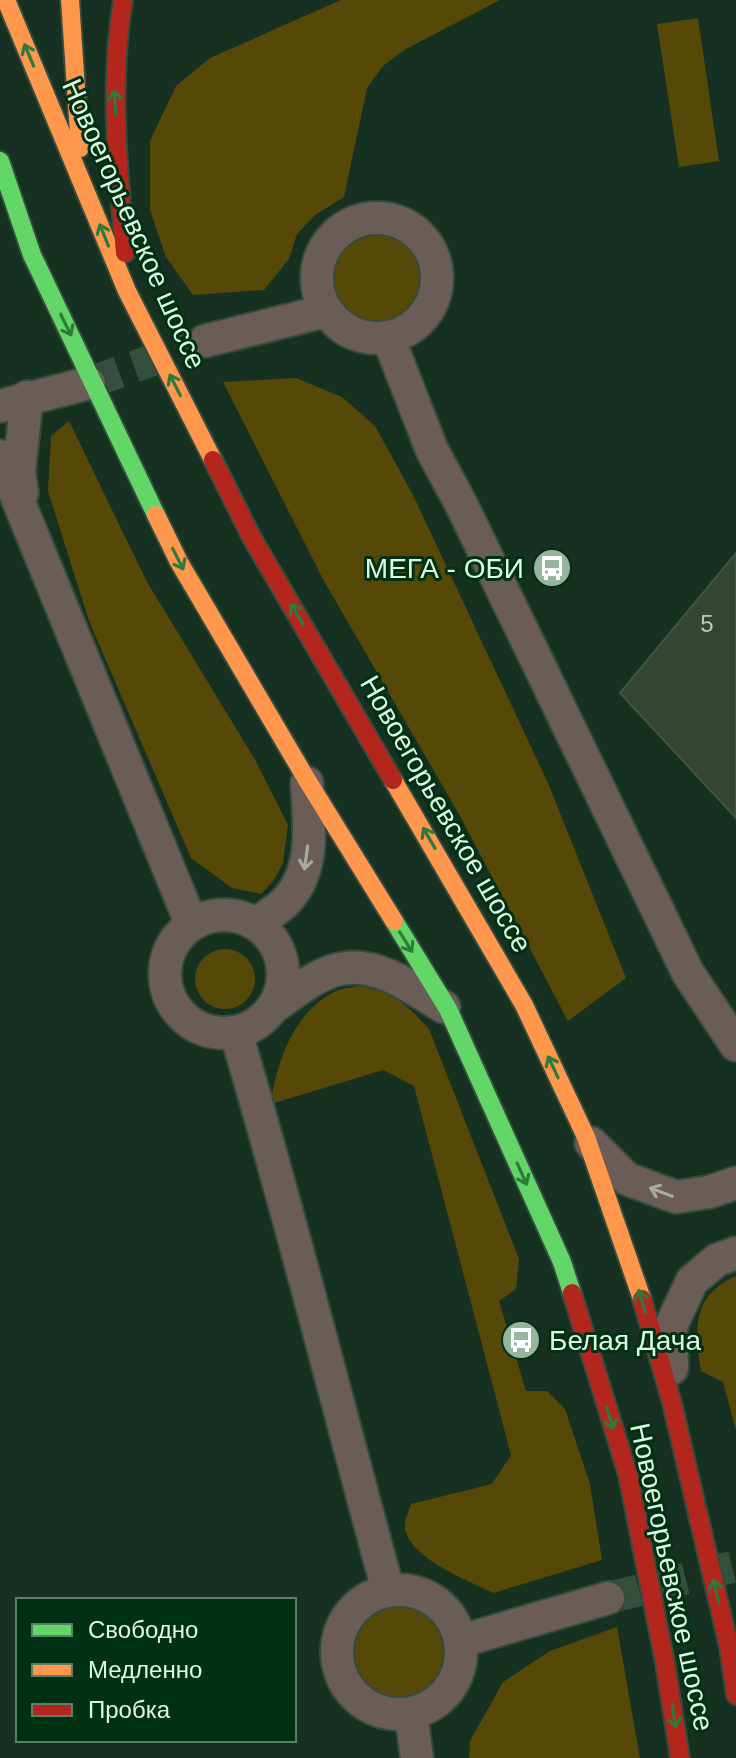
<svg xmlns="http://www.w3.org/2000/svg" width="736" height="1758" viewBox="0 0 736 1758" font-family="Helvetica,sans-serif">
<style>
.green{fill:#564908}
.building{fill:#344534;stroke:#425443;stroke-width:2}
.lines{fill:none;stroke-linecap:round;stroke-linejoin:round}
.street-tunnel{stroke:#344f3e;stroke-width:32;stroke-dasharray:32 16;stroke-linecap:butt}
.street-casing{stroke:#344b3d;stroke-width:36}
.fast-casing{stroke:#344b3d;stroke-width:22}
.slow-casing{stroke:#344b3d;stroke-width:22}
.jam-casing{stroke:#344b3d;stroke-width:22}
.street{stroke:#6a5c57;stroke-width:32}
.fast{stroke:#63d668;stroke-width:18}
.slow{stroke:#ff974d;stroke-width:18}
.jam{stroke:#b3261e;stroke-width:18}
.oneway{stroke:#2d7b3a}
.oneway2{stroke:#a3ac9d}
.labels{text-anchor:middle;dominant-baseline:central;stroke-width:6;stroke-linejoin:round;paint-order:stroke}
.number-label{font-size:24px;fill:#b2ceb7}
.street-label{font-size:28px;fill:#dcfbe3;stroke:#003114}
.poi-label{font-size:28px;fill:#dcfbe3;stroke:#003114;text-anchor:end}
</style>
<rect width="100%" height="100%" fill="#163121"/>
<g class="green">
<path d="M 341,0 L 500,0 L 404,50 L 383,66 L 367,88 L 344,197 L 315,215 L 297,234 L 289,259 L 264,290 L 193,295 L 166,257 L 150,210 L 150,141 L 176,86 L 210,58 Z"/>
<path d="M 698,18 L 719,161 L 679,167 L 657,24 Z"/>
<circle cx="378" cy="280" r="46"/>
<path d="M 296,378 L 342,397 L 375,426 L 413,495 L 548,783 L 626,978 L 568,1021 L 460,816 L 324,581 L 223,382 Z"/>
<path d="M 69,421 L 147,582 L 254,758 L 288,825 L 283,863 L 274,880 L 261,894 L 232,888 L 191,858 L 89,621 L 48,491 L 51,436 Z"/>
<circle cx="225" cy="979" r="30"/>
<path d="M 358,986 C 392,992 406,1003 429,1029 L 519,1259 L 516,1289 L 499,1301 L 526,1391 L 547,1391 L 565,1409 L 590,1484 L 602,1560 L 493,1593 C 468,1580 410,1559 405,1528 C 404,1521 409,1511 411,1504 L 492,1484 L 511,1455 L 414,1086 L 383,1070 L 271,1104 C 276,1063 294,1012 334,992 C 341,988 350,988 358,986 Z"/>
<path d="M 736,1276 L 736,1430 L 723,1382 L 701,1371 C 695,1329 691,1296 736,1276 Z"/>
<circle cx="400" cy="1653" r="47"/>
<path d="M 617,1627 L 640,1758 L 469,1758 L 470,1741 L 503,1682 L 550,1651 Z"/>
</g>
<path class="building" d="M 736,553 L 736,818 L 620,693 Z"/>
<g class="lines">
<g class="street-tunnel">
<path d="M 89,383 L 205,341"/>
<path d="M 608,1598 L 736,1566"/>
</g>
<g class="street-casing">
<g id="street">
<circle cx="377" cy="278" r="60"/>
<path d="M 388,337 L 432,450 L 461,504 L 688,973 L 736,1045"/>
<path d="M 205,341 L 326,311"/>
<path d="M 0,406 L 89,383"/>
<path d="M 0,456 L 191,923"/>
<path d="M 22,493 L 19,472 L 27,397"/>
<circle cx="224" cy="974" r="59"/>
<path d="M 257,923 C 267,916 279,909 287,900 C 316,869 309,822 307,783"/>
<path d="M 275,1006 C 294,993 316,974 340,969 C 378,961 413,989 444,1007"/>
<path d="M 236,1033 C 291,1217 337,1404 388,1590"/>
<path d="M 591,1143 L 627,1179 L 676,1197 L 709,1192 L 736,1183"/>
<path d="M 672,1368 L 671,1326 L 692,1281 L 717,1260 L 736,1253"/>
<circle cx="399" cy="1652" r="62"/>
<path d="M 461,1641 L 608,1598"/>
<path d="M 411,1714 L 417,1758"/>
</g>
</g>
<g class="fast-casing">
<g id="fast">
<path d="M 0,161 L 32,255 L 156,515"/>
<path d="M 394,921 L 448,1009 L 562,1262 L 572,1293"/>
</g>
</g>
<g class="slow-casing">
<g id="slow">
<path d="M 6,0 L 127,291 L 213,460"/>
<path d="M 70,0 L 80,148"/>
<path d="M 156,515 L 179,562 L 307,780 L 394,921"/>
<path d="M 393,780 L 524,1005 L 586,1137 L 642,1299"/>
</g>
</g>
<g class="jam-casing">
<g id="jam">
<path d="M 123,0 C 109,85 118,168 125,253"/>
<path d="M 213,460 L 252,538 L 393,780"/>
<path d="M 572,1293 L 628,1475 L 665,1663 L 680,1758"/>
<path d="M 642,1299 L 672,1403 L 729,1647 L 736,1695"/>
</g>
</g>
<use href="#street" class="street"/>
<use href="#fast" class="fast"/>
<use href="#slow" class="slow"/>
<use href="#jam" class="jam"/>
</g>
<defs><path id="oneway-shaft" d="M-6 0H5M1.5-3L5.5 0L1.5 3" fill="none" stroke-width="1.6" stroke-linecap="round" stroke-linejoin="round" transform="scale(2)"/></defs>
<g class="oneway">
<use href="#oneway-shaft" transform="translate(29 55) rotate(-113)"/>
<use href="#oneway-shaft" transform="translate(115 102) rotate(-92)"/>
<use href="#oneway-shaft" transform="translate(104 235) rotate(-112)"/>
<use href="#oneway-shaft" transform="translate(66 325) rotate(64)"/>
<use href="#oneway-shaft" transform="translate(175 385) rotate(-117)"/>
<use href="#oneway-shaft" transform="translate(178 559) rotate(63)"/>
<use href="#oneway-shaft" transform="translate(297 614) rotate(-121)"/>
<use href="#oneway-shaft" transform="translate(429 838) rotate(-120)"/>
<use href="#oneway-shaft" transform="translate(406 942) rotate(58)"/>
<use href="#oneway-shaft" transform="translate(553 1067) rotate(-115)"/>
<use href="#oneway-shaft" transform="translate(522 1174) rotate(66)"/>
<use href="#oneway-shaft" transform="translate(642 1301) rotate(-106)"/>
<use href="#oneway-shaft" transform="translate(610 1418) rotate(73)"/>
<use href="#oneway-shaft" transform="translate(716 1591) rotate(-103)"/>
<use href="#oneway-shaft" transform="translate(674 1716) rotate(81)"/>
</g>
<g class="oneway2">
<use href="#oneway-shaft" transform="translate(306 858) rotate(98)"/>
<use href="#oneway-shaft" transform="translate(661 1192) rotate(-159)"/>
</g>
<defs>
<g id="bus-disc" transform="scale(2)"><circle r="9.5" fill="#97b49f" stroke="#003114"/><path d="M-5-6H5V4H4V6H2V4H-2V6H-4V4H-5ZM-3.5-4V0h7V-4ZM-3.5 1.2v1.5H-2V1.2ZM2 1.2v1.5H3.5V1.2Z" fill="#fff"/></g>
</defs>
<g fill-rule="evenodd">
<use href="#bus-disc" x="552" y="568"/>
<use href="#bus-disc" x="521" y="1340"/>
</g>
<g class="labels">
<g class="number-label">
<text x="707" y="623">5</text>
</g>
<g class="street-label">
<text transform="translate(134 224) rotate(66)">Новоегорьевское шоссе</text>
<text transform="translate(446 814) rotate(60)">Новоегорьевское шоссе</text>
<text transform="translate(672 1577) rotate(78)">Новоегорьевское шоссе</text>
</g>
<g class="poi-label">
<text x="524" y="568">МЕГА - ОБИ</text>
<text x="549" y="1340" text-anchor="start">Белая Дача</text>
</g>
</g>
<rect x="16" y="1598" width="280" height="144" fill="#003114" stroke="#588267" stroke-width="2"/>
<rect x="32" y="1624" width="40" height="12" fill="#63d668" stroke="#588267" stroke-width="2"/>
<text x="88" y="1638" font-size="24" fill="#dcfbe3">Свободно</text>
<rect x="32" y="1664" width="40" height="12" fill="#ff974d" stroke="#588267" stroke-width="2"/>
<text x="88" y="1678" font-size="24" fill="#dcfbe3">Медленно</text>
<rect x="32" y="1704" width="40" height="12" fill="#b3261e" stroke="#588267" stroke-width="2"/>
<text x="88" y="1718" font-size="24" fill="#dcfbe3">Пробка</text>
</svg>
